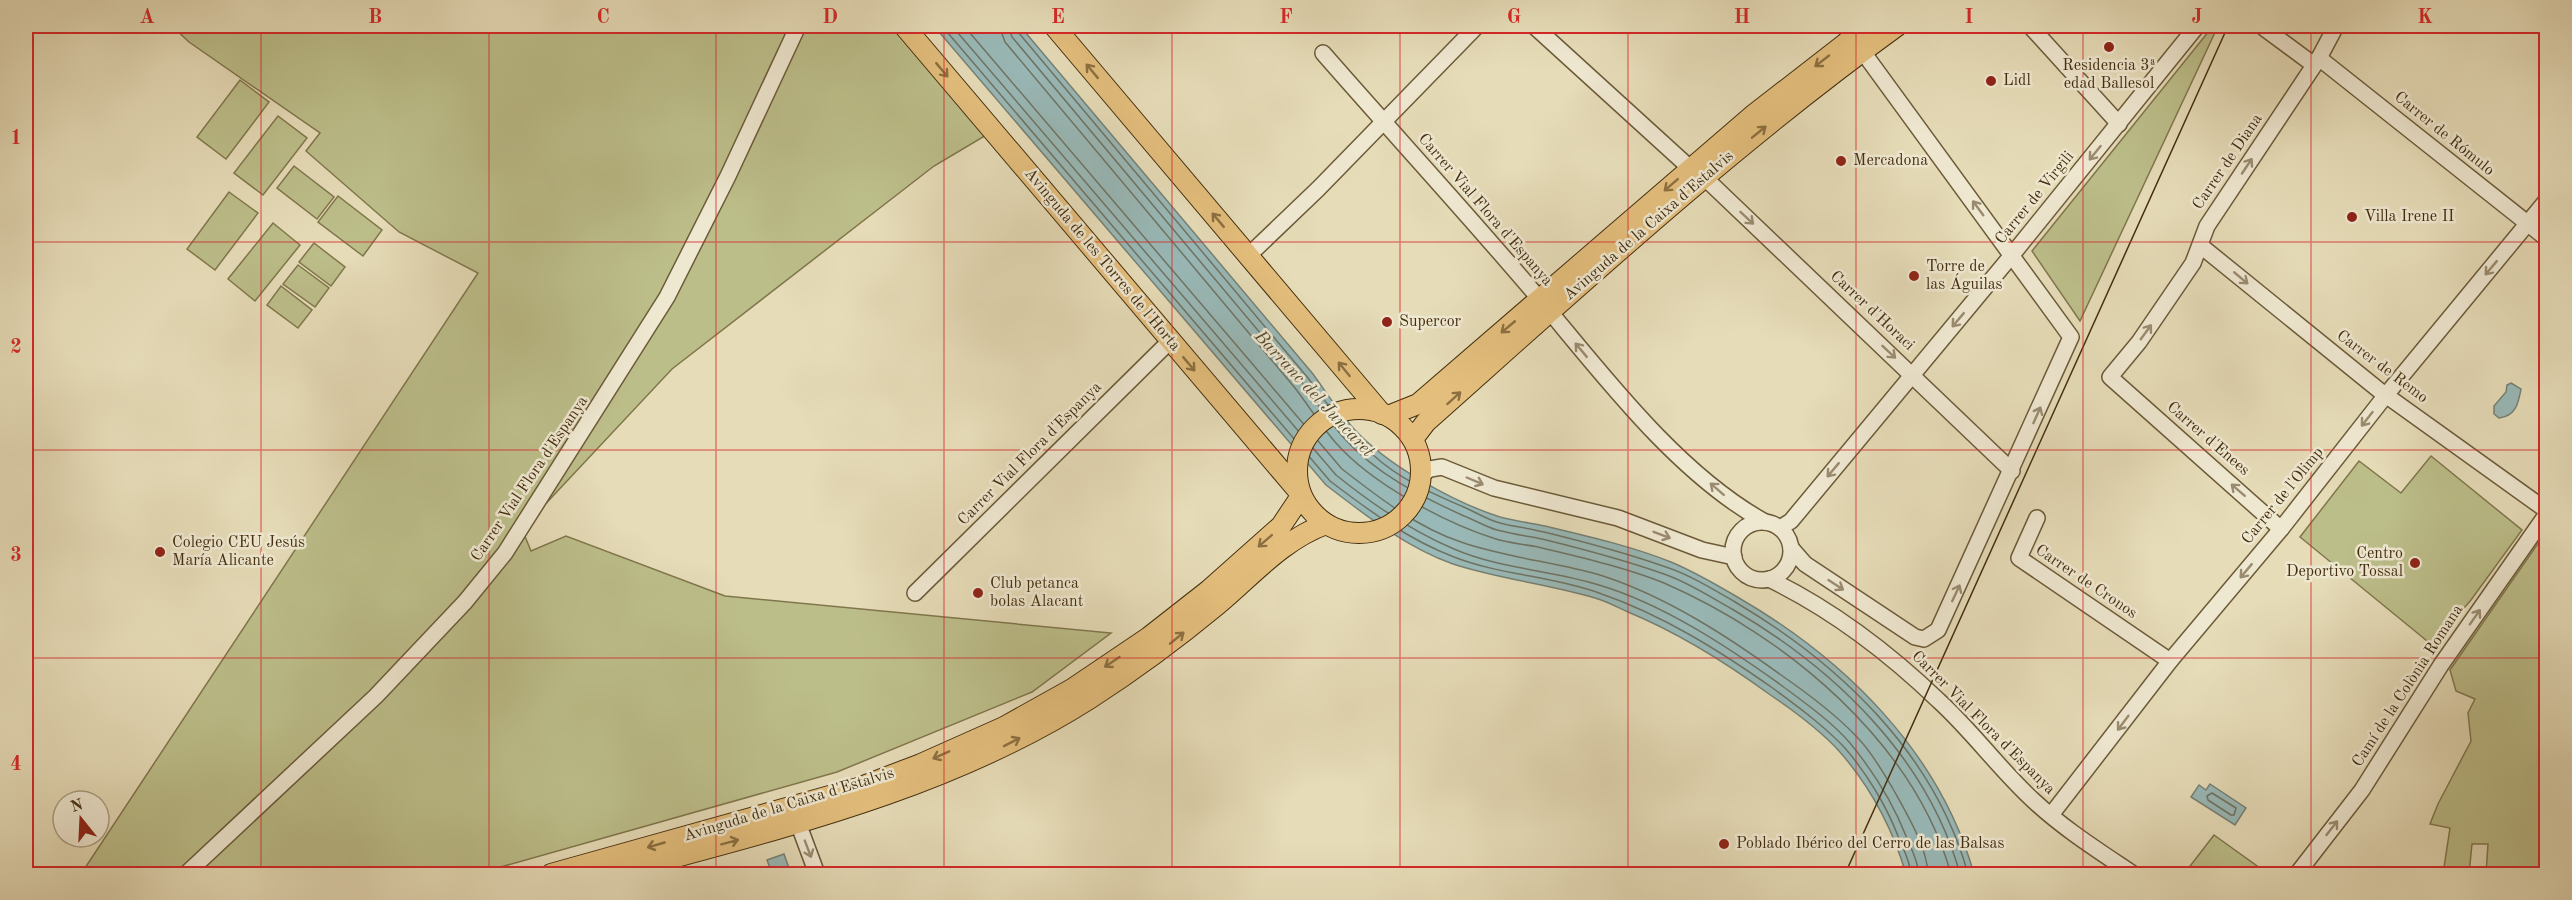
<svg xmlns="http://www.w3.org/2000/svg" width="2572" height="900" viewBox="0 0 2572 900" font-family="'Old Standard TT',serif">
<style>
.green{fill:#bcbe8a;stroke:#80764c;stroke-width:1.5}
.water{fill:#99b9b8;stroke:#778174;stroke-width:1.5}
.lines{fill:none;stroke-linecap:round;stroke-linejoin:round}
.shore{stroke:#6e7464;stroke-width:1.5}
.minor-casing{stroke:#6c5a39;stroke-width:18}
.major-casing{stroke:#442e0f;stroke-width:22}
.minor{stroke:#efe8d1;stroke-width:15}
.major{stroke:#e3be7c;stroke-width:20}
.tram{stroke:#442e0f;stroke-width:1.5}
.oneway{stroke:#8c6f40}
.oneway2{stroke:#9a8b70}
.grid{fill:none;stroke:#d62828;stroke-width:1.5;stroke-opacity:0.55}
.poi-dot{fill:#8f2418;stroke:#efe8d1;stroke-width:2}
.labels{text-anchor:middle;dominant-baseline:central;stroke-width:5;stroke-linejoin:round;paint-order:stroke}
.poi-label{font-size:16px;fill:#442e0f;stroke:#efe8d1;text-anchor:start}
.street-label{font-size:16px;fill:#442e0f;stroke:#efe8d1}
.water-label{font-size:18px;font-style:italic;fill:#554a31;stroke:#efe8d1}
.neatline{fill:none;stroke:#d62828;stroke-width:2}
.grid-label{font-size:20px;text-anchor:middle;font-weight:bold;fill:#d62828}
</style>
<rect width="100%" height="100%" fill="#e6dcb8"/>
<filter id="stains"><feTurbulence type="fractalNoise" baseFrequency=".00333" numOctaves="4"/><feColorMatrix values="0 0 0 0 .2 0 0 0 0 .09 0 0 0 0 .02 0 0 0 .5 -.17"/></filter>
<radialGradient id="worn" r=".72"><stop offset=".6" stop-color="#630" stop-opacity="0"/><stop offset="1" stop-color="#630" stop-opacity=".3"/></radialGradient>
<g class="green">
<path d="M 172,26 L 777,26 L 785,29 L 787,26 L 904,26 L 993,131 L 934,166 L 672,369 L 522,529 L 531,551 L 566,536 L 725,596 L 1111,633 L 1032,692 L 837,772 L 476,874 L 81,874 L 478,273 L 399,232 L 306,151 L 320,133 L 189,42 Z"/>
<path d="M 2213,26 L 2218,26 L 2080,321 L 2032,251 Z"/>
<path d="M 240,80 L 269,102 L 226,159 L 197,137 Z"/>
<path d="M 278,116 L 307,138 L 263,195 L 234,173 Z"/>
<path d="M 294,166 L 334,197 L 317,219 L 277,188 Z"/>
<path d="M 229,192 L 258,213 L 215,270 L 187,249 Z"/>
<path d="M 338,196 L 382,230 L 363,256 L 318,222 Z"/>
<path d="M 273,223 L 300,245 L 255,301 L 228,279 Z"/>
<path d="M 314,243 L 345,267 L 331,286 L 299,262 Z"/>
<path d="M 298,265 L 329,288 L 315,307 L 283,284 Z"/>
<path d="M 281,286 L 312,310 L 298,328 L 267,305 Z"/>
<path d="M 2431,456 L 2522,530 L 2471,600 L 2432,645 L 2300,537 L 2359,461 L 2401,493 Z"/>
<path d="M 2546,532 L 2546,849 L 2536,874 L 2486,874 L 2488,844 L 2472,844 L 2469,874 L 2443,874 L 2450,828 L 2430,824 L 2438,804 L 2471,741 L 2468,713 L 2475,699 L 2456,691 L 2450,670 Z"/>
<path d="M 2214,835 L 2264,871 L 2262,874 L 2184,874 Z"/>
</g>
<g class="water">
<path d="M 934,26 L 1020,26 L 1313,374 C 1326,392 1339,412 1354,429 C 1387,465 1453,502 1500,517 C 1515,521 1530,523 1545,526 C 1587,536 1631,546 1671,562 C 1695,572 1717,585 1739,598 C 1846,660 1940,753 1974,874 L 1906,874 C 1893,830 1870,786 1839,751 C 1819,729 1794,711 1769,694 C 1725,662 1679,633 1628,612 C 1617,607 1606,601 1595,598 C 1548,584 1499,579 1453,564 C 1407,548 1365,515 1326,485 Z"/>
<path d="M 2511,383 L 2521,389 C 2518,404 2516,416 2499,418 L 2494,414 L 2494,406 L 2506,392 L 2507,385 Z"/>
<path d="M 2210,784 L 2246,808 L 2235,825 L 2191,797 L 2199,785 L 2206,790 Z"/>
<path d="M 784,854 L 791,874 L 772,874 L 767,860 Z"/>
</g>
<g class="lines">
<g class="shore">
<path d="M 942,26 L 1330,481 C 1368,510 1409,540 1454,557 C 1500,575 1552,576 1599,593 C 1663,615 1720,651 1774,689 C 1798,707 1823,725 1844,747 C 1866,772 1886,805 1898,836 C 1903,848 1910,861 1911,874"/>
<path d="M 952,26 L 1336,475 C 1372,504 1411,531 1454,549 C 1500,569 1552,570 1599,585 C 1663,604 1728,647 1781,685 C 1805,703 1831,721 1850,743 C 1873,771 1893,803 1906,836 C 1911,848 1918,861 1919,874"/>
<path d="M 964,26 L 1342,469 C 1378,497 1418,528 1461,542 C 1507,558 1556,562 1603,576 C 1667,597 1727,636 1781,675 C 1807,693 1833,712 1855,735 C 1870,750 1881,769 1892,787 C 1905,811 1927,846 1928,874"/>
<path d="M 999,26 L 1005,42 L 1295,388 C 1309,406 1321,426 1336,443 C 1371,483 1443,522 1493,538 C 1507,543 1523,544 1538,547 C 1579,557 1624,567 1664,583 C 1786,636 1914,742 1951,874"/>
<path d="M 1008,26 L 1012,37 L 1302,383 C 1316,401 1328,420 1343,437 C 1376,474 1420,496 1464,516 C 1475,520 1486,527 1497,530 C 1512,534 1527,536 1542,539 C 1583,549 1624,560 1664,574 C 1688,582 1710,597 1732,609 C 1834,668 1928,758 1960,874"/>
<path d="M 1016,26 L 1018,32 L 1308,378 C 1328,405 1347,432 1372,454 C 1399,479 1433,494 1466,508 C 1477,513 1488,520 1500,523 C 1514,527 1529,528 1544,532 C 1585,542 1626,553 1666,567 C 1690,575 1713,589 1735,602 C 1839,663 1935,754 1968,874"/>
<path d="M 2212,793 L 2236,808 L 2234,815 L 2231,815 L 2208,800 L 2207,796 Z"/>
</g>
<g class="minor-casing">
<g id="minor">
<path d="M 1534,26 L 1690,168"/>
<path d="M 2030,26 L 2119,124"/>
<path d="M 2264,28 L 2314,65"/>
<path d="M 1323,53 C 1392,132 1463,209 1531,289 C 1597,367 1674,472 1765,522"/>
<path d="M 2319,58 L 2546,238"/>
<path d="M 1705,178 L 2012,471"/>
<path d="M 2201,246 L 2380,391 L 2546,510"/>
<path d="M 1248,256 L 1318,189 L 1477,26"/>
<path d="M 1421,475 L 1430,469 L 1442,467 L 1494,488 L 1618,518 L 1702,550 L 1734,557"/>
<path d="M 2037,518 L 2019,558 L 2170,661"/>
<circle cx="1762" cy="551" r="29"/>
<path d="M 1780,528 L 1791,521 L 2012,255 L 2197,26"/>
<path d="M 2281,529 L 2110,377 L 2139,342 L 2193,263 L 2207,226 L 2319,58 L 2336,26"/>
<path d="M 1791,548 L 1805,564 L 1915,637 L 1924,639 L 1938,630 L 2071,337 L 1844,26"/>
<path d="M 1769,579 C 1831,609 1889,653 1939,701 C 1973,732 2000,770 2034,801 C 2064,829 2099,851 2133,874"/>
<path d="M 915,593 L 1170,341"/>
<path d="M 2051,815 L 2170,661 L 2281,529 L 2386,395 L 2546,201"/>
<path d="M 798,823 L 817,874"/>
<path d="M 186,874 L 376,696 L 465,602 L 505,553 L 667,297 L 728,176 L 798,26"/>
<path d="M 2297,874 L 2362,790 L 2441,665 L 2546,515"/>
</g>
</g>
<g class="major-casing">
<g id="major">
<path d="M 904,26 L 1300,493"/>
<path d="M 1054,26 L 1382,414"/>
<circle cx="1359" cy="471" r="62"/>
<path d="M 1388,416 L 1418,404 L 1752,116 L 1868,26"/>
<path d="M 1413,439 L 1426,422 C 1579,286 1731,146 1897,26"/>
<path d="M 551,874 L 858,788 L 921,764 L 1004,727 L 1072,689 L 1149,637 L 1209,590 L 1281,526 L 1301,496"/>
<path d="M 613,874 C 777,829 944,791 1089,699 C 1134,670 1176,639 1217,605 C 1252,576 1282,540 1326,524"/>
</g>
</g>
<use href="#minor" class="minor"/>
<use href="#major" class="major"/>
<path class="tram" d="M 1845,874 L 2228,26"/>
</g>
<defs><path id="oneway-shaft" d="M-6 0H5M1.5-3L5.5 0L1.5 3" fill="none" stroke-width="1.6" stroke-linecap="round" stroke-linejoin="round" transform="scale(1.5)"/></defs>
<g class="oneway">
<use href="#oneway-shaft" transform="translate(1822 61) rotate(142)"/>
<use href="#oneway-shaft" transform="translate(942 70) rotate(50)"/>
<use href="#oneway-shaft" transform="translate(1092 71) rotate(-130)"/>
<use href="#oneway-shaft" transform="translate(1759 132) rotate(-39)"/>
<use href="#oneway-shaft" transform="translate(1671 185) rotate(139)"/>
<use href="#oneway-shaft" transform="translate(1218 220) rotate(-130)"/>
<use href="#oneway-shaft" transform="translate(1508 327) rotate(140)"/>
<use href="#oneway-shaft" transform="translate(1189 364) rotate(50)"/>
<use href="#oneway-shaft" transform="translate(1344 369) rotate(-129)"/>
<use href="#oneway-shaft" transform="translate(1454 398) rotate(-42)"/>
<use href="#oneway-shaft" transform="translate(1265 541) rotate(139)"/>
<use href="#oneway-shaft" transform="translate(1177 638) rotate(-39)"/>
<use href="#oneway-shaft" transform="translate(1112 662) rotate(146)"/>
<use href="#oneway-shaft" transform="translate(1012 742) rotate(-27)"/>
<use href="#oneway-shaft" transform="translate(941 755) rotate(156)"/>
<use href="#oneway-shaft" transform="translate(730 842) rotate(-15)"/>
<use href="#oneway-shaft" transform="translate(656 845) rotate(164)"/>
</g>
<g class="oneway2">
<use href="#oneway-shaft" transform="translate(2095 153) rotate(129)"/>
<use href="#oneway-shaft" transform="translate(2247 166) rotate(-56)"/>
<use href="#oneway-shaft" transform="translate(1978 208) rotate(-126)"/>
<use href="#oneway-shaft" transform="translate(1747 218) rotate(43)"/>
<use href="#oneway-shaft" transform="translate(2491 268) rotate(130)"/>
<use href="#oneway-shaft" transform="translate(2241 278) rotate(40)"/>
<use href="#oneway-shaft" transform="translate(1958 320) rotate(130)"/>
<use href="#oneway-shaft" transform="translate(2146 332) rotate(-54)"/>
<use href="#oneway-shaft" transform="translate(1581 350) rotate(-130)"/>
<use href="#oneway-shaft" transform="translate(1889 352) rotate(43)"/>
<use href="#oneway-shaft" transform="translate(2037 415) rotate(-66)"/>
<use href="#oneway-shaft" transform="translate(2367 419) rotate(128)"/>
<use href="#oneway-shaft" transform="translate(1833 470) rotate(130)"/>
<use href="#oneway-shaft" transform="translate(1475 481) rotate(23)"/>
<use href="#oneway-shaft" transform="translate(1717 489) rotate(-139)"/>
<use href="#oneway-shaft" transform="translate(2238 490) rotate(-139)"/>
<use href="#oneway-shaft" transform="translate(1662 535) rotate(21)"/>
<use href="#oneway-shaft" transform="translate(2246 571) rotate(130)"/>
<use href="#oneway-shaft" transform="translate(1836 585) rotate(33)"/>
<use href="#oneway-shaft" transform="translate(1956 593) rotate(-65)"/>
<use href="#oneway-shaft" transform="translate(2475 617) rotate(-55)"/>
<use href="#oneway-shaft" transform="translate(2123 723) rotate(127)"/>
<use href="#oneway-shaft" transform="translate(2332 828) rotate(-52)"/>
<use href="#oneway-shaft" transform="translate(808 849) rotate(69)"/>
</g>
<path class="grid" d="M 261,26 L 261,874M 489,26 L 489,874M 716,26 L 716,874M 944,26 L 944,874M 1172,26 L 1172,874M 1400,26 L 1400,874M 1628,26 L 1628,874M 1856,26 L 1856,874M 2083,26 L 2083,874M 2311,26 L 2311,874M 26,242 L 2546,242M 26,450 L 2546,450M 26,658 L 2546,658"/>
<g class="poi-dot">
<circle cx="2109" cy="47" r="6"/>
<circle cx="1991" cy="81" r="6"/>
<circle cx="1841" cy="161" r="6"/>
<circle cx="2352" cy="217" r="6"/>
<circle cx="1914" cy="276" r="6"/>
<circle cx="1387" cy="322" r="6"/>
<circle cx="160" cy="552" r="6"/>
<circle cx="2415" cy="563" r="6"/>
<circle cx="978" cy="593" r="6"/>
<circle cx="1724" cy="844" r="6"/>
</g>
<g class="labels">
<g class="poi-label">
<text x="2109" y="66" text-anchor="middle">Residencia 3ª<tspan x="2109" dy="18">edad Ballesol</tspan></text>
<text x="2003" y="81">Lidl</text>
<text x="1853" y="161">Mercadona</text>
<text x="2364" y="217">Villa Irene II</text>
<text x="1926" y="267">Torre de<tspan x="1926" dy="18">las Águilas</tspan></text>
<text x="1399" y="322">Supercor</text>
<text x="172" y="543">Colegio CEU Jesús<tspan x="172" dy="18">María Alicante</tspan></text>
<text x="2403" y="554" text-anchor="end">Centro<tspan x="2403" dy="18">Deportivo Tossal</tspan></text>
<text x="990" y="584">Club petanca<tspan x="990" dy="18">bolas Alacant</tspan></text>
<text x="1736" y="844">Poblado Ibérico del Cerro de las Balsas</text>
</g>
<g class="street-label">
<text transform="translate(2444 134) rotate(39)">Carrer de Rómulo</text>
<text transform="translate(2228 162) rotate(-56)">Carrer de Diana</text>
<text transform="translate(2035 198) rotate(-51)">Carrer de Virgili</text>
<text transform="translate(1485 210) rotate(49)">Carrer Vial Flora d'Espanya</text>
<text transform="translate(1649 226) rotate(-41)">Avinguda de la Caixa d'Estalvis</text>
<text transform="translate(1102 260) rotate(50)">Avinguda de les Torres de l'Horta</text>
<text transform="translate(1872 311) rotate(43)">Carrer d'Horaci</text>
<text transform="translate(2382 367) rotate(37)">Carrer de Remo</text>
<text transform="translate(2208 439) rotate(41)">Carrer d'Enees</text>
<text transform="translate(1030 454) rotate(-45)">Carrer Vial Flora d'Espanya</text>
<text transform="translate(530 479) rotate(-56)">Carrer Vial Flora d'Espanya</text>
<text transform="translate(2283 496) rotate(-51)">Carrer de l'Olimp</text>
<text transform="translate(2086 582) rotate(34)">Carrer de Cronos</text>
<text transform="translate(2408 686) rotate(-57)">Camí de la Colònia Romana</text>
<text transform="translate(1983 723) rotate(45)">Carrer Vial Flora d'Espanya</text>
<text transform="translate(789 805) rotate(-17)">Avinguda de la Caixa d'Estalvis</text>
</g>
<g class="water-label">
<text transform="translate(1314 394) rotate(47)">Barranc del Juncaret</text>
</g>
</g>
<rect width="2572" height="900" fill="none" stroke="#e6dcb8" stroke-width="66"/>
<g transform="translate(81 819) rotate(342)"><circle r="28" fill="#efe8d1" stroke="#ab9e83" stroke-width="1.5"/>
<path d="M0-4.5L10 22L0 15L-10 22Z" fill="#8f2418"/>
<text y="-9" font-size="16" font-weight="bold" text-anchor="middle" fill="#442e0f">N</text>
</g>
<rect x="33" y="33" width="2506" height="834" class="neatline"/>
<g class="grid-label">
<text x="147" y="23">A</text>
<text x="375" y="23">B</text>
<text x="603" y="23">C</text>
<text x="830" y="23">D</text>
<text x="1058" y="23">E</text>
<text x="1286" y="23">F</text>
<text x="1514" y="23">G</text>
<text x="1742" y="23">H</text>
<text x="1969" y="23">I</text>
<text x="2197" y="23">J</text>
<text x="2425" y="23">K</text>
<text x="16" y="144">1</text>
<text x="16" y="353">2</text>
<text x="16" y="561">3</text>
<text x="16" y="770">4</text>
</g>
<rect width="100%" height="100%" filter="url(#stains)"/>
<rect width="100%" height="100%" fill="url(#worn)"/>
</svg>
